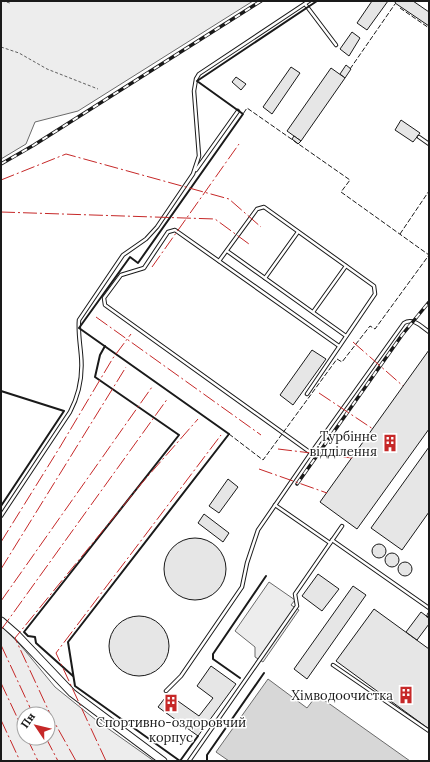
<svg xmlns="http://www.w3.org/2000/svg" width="430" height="762" viewBox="0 0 430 762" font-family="Lora,serif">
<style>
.built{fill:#ededed;stroke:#6a6a6a;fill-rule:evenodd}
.water{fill:#d7d7d7;stroke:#6a6a6a}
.building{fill:#e6e6e6;stroke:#1a1a1a}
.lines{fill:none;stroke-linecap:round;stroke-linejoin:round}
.service-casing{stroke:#1a1a1a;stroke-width:4.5}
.tertiary-casing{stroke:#1a1a1a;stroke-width:9}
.path{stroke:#5f5f5f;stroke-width:1;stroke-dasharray:3 2;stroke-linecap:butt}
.service{stroke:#fff;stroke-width:2.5}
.tertiary{stroke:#fff;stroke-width:7}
.rail-casing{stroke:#1a1a1a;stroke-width:3.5}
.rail{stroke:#fff;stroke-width:2;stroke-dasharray:6;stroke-linecap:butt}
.fence{stroke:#1a1a1a;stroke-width:1;stroke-dasharray:5 2;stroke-linecap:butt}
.wall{stroke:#1a1a1a;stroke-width:2}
.power{stroke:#c62828;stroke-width:1;stroke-dasharray:14 3 2 3;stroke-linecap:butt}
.labels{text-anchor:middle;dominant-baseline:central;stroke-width:3;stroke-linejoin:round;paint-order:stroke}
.poi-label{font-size:13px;fill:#1a1a1a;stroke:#fff;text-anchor:end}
</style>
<rect width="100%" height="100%" fill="#fff"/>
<g class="built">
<path d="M 1,1 L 253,1 L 78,111 L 35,122 L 26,144 L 1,159 Z"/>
<path d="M 269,582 L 295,600 L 291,605 L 299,610 L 263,662 L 255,657 L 255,647 L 235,631 Z"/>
<path d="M 1,625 L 22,647 L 55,687 L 96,720 L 154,761 L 1,761 ZM 24,714 L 48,714 L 48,738 L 24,738 Z"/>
</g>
<path class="water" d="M 268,679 L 307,708 L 317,695 L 410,761 L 229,761 L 216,752 Z"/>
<g class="building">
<path d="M 372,1 L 388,1 L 367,30 L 357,23 Z"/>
<path d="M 396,1 L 413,1 L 429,12 L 429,26 L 395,3 Z"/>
<path d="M 352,32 L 360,38 L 349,56 L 340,49 Z"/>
<path d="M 346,65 L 351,69 L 345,78 L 340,74 Z"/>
<path d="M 291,67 L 300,73 L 272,114 L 263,107 Z"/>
<path d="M 331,68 L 345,78 L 301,141 L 287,131 Z"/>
<path d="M 236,77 L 246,84 L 241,90 L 232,82 Z"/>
<path d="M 401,120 L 420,133 L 413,142 L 395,130 Z"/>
<path d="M 294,136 L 301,141 L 298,144 L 292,139 Z"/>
<path d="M 312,350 L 326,359 L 293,405 L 280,395 Z"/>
<path d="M 429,350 L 429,429 L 357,529 L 320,502 Z"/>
<path d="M 429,447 L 429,512 L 402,550 L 371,528 Z"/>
<path d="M 228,479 L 238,487 L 219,513 L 209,506 Z"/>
<path d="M 204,514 L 229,533 L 223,542 L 198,523 Z"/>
<circle cx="195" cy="569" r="31"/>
<circle cx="379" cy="551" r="7"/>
<circle cx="392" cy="560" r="7"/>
<circle cx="405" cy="569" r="7"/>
<path d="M 318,574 L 339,589 L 322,611 L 302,596 Z"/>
<path d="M 353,586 L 366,595 L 307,679 L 294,669 Z"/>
<path d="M 374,609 L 429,649 L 429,729 L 336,661 Z"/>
<path d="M 421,612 L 429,618 L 429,624 L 417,640 L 406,632 Z"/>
<circle cx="139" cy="646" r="30"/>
<path d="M 211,666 L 236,684 L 198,736 L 158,707 L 168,694 L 199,716 L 213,698 L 197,686 Z"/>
</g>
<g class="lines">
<g class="service-casing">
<g id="service">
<path d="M 305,4 L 336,45"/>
<path d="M 419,137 L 429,144"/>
<path d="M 196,170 L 238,111"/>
<path d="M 227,251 L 346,336"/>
<path d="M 219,261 L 257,209 L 264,207 L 374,286 L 375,294 L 307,394"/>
<path d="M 265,278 L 298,232"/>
<path d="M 313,312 L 346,266"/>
<path d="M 311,453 L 105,305 L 104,298 L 121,275 L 144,268 L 168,232 L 175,230 L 339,346"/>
<path d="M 275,505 L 330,543"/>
<path d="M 1,516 L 70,412 C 80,393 83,376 81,355 C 80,343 78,332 79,320 L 123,255 L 146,239 L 157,227 L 193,174 L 199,156 L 194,91 L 196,79 L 199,74 L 309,1"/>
<path d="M 332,540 L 429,608"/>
<path d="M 333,665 L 429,731"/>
<path d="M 166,691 L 181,676 L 242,587 L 247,563 L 258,530 L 311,453 L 404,323 C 413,317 422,327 429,332"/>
<path d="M 189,761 L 297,606 L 295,594 L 342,526"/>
</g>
</g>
<g class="tertiary-casing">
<path id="tertiary" d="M 1,621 L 17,635 L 72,693 L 163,761"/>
</g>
<g class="path">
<path d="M 2,1 L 10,3"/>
<path d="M 1,47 L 19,53 L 47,69 L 98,89"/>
</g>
<use href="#service" class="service"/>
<use href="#tertiary" class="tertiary"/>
<g class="rail-casing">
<g id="rail">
<path d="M 1,164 L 34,145 L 261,1"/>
<path d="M 297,484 L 402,335 L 429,302"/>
<path d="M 428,616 L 429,614"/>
</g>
</g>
<use href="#rail" class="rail"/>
<g class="fence">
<path d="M 400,8 L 429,28"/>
<path d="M 350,69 L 395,4"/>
<path d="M 400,234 L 429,191"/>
<path d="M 229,434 L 263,460 L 337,359 L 342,362 L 370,326 L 375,329 L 429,255 L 341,192 L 350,180 L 247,108 L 243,114"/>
</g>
<g class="wall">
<path d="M 1,391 L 64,411 L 1,506"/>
<path d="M 73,676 L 36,643 L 35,637 L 28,636 L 24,632 L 179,435 L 95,377 L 100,355 L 105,346"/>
<path d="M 240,678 L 213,659 L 213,654 L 266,576"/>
<path d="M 180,761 L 75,686 L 68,642 L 229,434 L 79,328 L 130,257 L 138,263 L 243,114 L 197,81 L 317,1"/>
<path d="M 180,761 L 198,736"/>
<path d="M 207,761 L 207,755 L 264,673"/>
</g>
<g class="power">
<path d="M 1,180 L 66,154 L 229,199 L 261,227"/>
<path d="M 1,212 L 215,219 L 249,244"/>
<path d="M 152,267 L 239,144"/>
<path d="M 96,317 L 261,435"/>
<path d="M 353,342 L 403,386"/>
<path d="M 319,393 L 373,429"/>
<path d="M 278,449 L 352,458"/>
<path d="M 259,469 L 327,493"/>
<path d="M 1,542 L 60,447 L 113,358 L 131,334"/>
<path d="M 1,569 L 126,367"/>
<path d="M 1,601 L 152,387"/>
<path d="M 1,630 L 168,398"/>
<path d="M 1,645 L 33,714"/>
<path d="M 1,683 L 24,732"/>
<path d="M 1,720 L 20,761"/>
<path d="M 27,738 L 38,761"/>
<path d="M 46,738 L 58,761"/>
<path d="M 76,761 L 52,718 L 15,638 L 141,484 L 198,419"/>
<path d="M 106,761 L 56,653 L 221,435"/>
</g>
</g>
<defs>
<g id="building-bare" transform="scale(1.38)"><path d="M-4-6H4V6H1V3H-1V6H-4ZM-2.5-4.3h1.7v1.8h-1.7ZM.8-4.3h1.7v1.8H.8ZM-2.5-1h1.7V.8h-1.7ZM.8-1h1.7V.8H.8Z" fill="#c62828" stroke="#fff" stroke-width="2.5" paint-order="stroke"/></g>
</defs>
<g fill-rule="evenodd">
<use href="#building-bare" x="390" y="443"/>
<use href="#building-bare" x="406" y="695"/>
<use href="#building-bare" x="171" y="703"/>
</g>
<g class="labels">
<g class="poi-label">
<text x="377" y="436">Турбінне<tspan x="377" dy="15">відділення</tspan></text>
<text x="393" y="695">Хімводоочистка</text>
<text x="171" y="722" text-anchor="middle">Спортивно-оздоровчий<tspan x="171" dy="15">корпус</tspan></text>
</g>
</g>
<rect width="430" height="762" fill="none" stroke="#1a1a1a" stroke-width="4"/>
<g transform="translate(36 726) rotate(305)"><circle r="19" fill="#ffffff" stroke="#a3a3a3"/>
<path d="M0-3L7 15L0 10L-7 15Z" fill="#c62828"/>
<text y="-6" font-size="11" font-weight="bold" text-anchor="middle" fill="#1a1a1a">Пн</text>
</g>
</svg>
